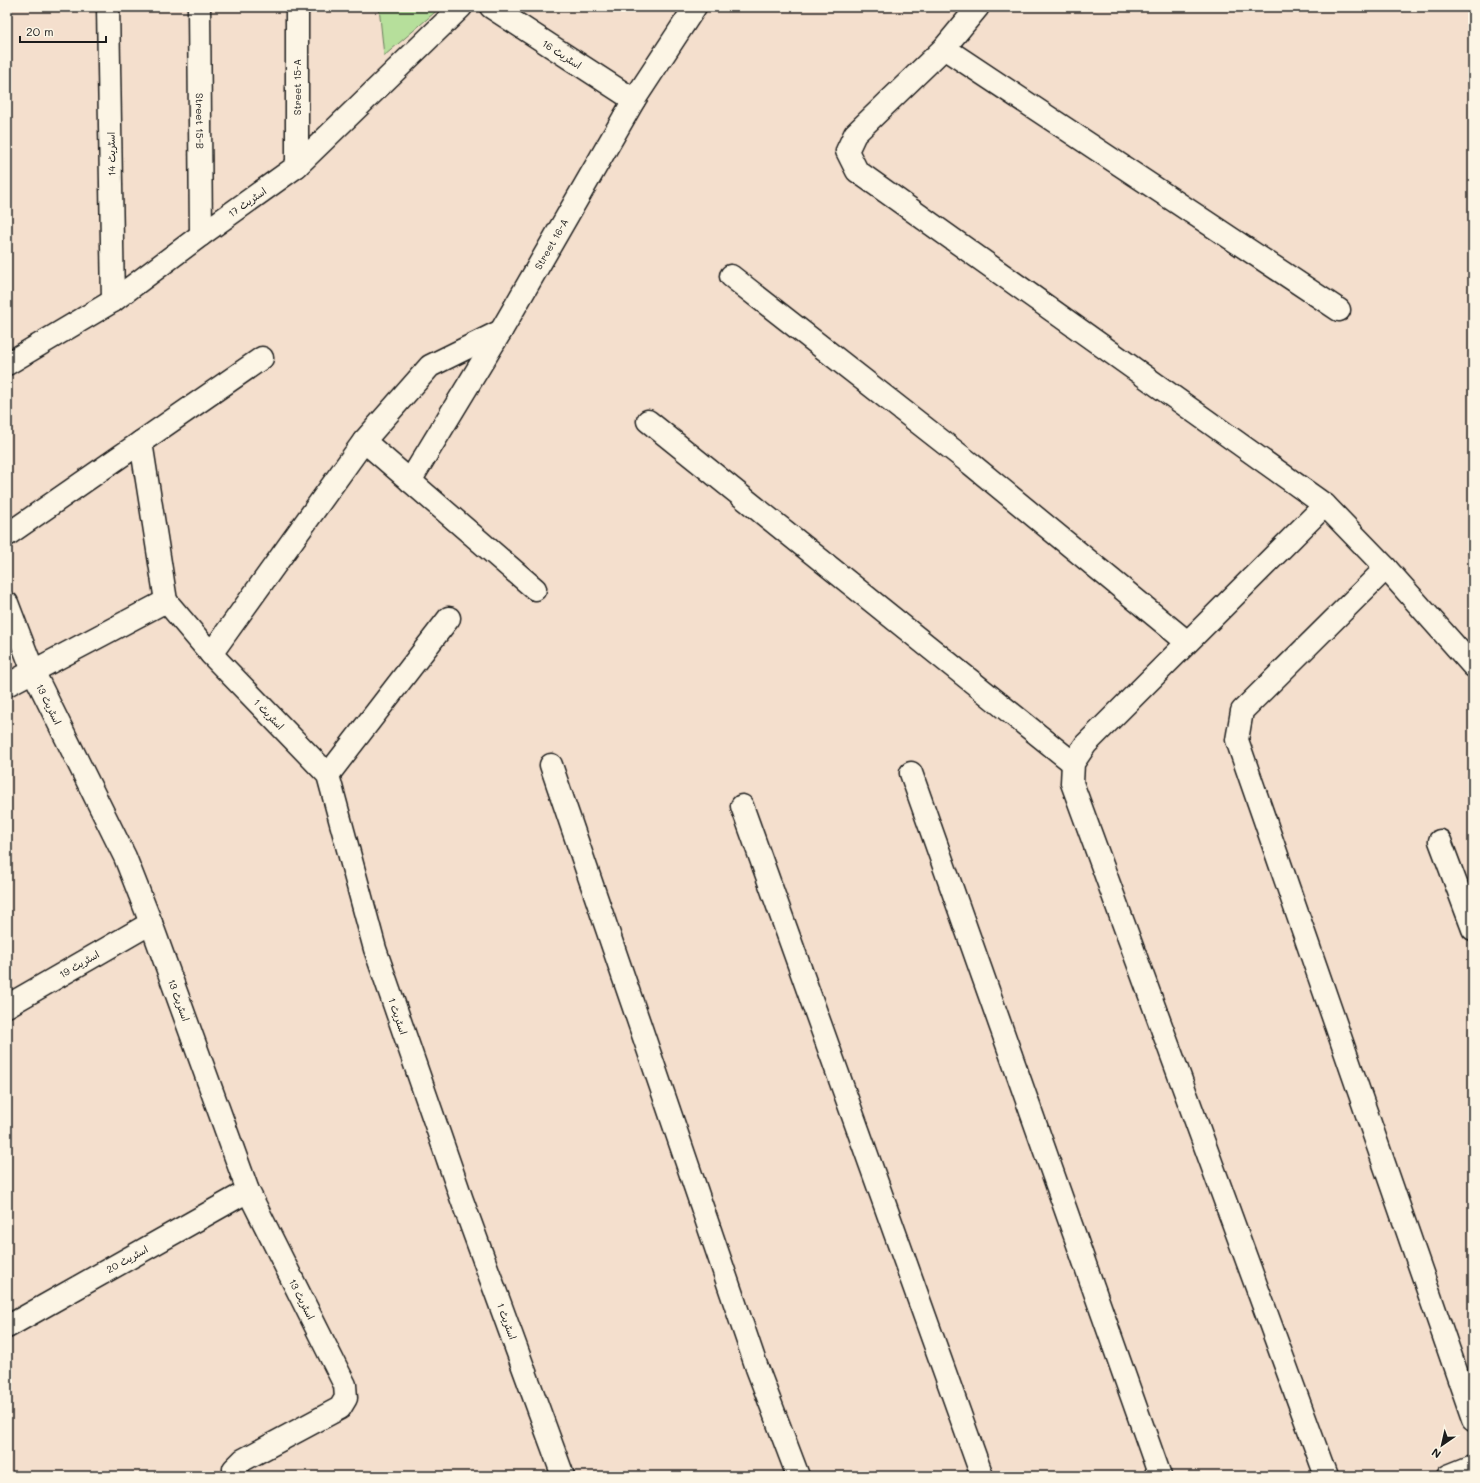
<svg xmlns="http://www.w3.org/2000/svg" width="1480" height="1483" viewBox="0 0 1480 1483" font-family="Mali,'Playpen Sans Arabic',sans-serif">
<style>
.green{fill:#b6df9b;stroke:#697e5c}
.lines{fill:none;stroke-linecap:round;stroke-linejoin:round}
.minor-casing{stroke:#1c1c1c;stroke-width:25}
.minor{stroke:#fcf5e5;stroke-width:22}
.labels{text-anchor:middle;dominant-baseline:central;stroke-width:3.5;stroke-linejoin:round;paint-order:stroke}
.street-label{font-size:10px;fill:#1c1c1c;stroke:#fcf5e5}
</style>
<rect width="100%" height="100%" fill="#f4dfcd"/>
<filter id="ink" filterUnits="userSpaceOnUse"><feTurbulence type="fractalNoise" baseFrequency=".025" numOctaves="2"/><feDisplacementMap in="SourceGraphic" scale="8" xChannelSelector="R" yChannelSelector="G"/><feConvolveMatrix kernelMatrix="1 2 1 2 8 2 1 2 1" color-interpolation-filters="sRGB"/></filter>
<g filter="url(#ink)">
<path class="green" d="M 379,7 L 441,7 L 384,56 Z"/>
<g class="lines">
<g class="minor-casing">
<g id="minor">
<path d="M 108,7 L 113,301"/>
<path id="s1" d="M 199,7 L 201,235"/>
<path d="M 491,7 L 634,100"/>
<path d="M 978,7 L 944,48 L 855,134 L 847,151 L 857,171 L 1325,505 L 1386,568 L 1473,666"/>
<path d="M 944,48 L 1339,310"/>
<path d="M 297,166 L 297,7"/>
<path d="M 731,276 L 971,464 L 1187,642"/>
<path d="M 7,364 L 113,301 L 201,235 L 297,166 L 461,7"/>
<path d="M 648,421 L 1073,763"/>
<path d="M 364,441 L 535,589"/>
<path d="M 141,442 L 166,601"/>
<path id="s2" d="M 410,481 L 501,331 L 634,100 L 695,7"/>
<path d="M 1325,505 L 1086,744 L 1073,763 L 1072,783 L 1326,1476"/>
<path d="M 7,535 L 262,358"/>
<path d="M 1386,568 L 1242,711 L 1237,740 L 1473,1420"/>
<path d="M 166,601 L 211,654 L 328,775 L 375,949 L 462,1200 L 563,1476"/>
<path d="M 7,603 L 33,671 L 125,857 L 151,923 L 248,1191 L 345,1385 L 346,1398 L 340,1408 L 243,1460 L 234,1469 L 235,1476"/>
<path d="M 211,654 L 364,441 L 430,366 L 501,331"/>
<path d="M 7,685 L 166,601"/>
<path d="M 551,765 L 757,1368 L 798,1476"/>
<path d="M 911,773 L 1160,1476"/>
<path d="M 328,775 L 449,618"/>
<path d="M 742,806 L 982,1476"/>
<path d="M 1440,841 L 1473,929"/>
<path d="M 7,1006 L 151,923"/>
<path d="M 7,1327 L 248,1191"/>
<path d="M 1448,1476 L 1473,1466"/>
</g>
</g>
<use href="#minor" class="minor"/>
</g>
</g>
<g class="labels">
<g class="street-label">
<text transform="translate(562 54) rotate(33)">اسٹریٹ 16</text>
<text transform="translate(297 87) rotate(-90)">Street 15-A</text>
<text stroke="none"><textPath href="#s1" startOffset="114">Street 15-B</textPath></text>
<text transform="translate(111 154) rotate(-91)">اسٹریٹ 14</text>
<text transform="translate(247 202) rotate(-35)">اسٹریٹ 17</text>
<text stroke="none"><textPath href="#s2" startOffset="276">Street 16-A</textPath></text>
<text transform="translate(49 704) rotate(64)">اسٹریٹ 13</text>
<text transform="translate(269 714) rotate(46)">اسٹریٹ 1</text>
<text transform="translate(79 964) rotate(-30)">اسٹریٹ 19</text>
<text transform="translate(179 1000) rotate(70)">اسٹریٹ 13</text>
<text transform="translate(398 1016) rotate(71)">اسٹریٹ 1</text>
<text transform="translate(127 1259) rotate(-29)">اسٹریٹ 20</text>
<text transform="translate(302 1299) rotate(63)">اسٹریٹ 13</text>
<text transform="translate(507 1321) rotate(70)">اسٹریٹ 1</text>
</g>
</g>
<rect width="1480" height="1483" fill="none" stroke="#fcf5e5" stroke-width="24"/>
<rect x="12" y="12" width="1456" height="1459" fill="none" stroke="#1c1c1c" stroke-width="1.5" filter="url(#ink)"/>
<g transform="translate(1442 1445) rotate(214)" stroke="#fcf5e5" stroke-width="3" paint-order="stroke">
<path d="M0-3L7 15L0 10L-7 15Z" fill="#1c1c1c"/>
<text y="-6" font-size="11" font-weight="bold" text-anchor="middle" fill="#1c1c1c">N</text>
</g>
<path d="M20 36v6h86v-6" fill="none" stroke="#1c1c1c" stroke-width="2"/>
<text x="26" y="36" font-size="12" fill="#1c1c1c" stroke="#fcf5e5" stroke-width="3" paint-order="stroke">20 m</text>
</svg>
